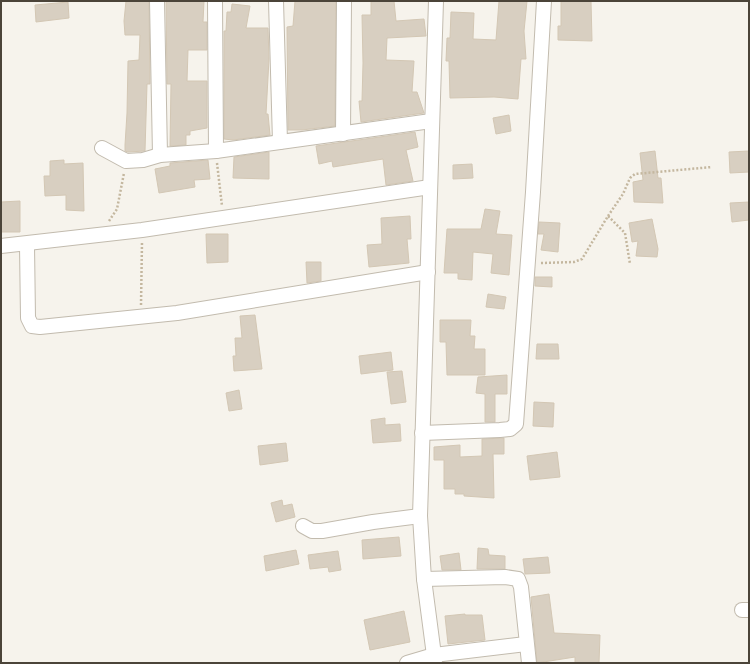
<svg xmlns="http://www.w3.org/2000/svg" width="750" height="664" viewBox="0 0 750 664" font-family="'Fira Sans',sans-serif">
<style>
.building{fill:#d8cfc1;stroke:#d3c7b4}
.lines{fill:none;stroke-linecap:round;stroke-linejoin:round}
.street-casing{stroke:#c2bbae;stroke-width:16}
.path{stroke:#c4b79f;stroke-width:2.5;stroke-dasharray:2 2;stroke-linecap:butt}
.street{stroke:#fff;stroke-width:14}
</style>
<rect width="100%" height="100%" fill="#f6f3ec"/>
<g class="building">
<path d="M 126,1 L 149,1 L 150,84 L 147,84 L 145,151 L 128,152 L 125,151 L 125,145 L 127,113 L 128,61 L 139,60 L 140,35 L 125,35 L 124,21 Z"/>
<path d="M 166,1 L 204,1 L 203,22 L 207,22 L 207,50 L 188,50 L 187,81 L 207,81 L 207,128 L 190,131 L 190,135 L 186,135 L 186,145 L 170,146 L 171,84 L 167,84 Z"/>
<path d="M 295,1 L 336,1 L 335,126 L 302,130 L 288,130 L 287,27 L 293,26 Z"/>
<path d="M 371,1 L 394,1 L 396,21 L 424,19 L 426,36 L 387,38 L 386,60 L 414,61 L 412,92 L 417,92 L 424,113 L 361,122 L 359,101 L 362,101 L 363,63 L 362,15 L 371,15 Z"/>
<path d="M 499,1 L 527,1 L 524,31 L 526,59 L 521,59 L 518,99 L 494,97 L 450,98 L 449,61 L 446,61 L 447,38 L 450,38 L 451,12 L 474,13 L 473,39 L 496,40 Z"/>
<path d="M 561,1 L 591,1 L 592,41 L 558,40 L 558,26 L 561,26 Z"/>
<path d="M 68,2 L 69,18 L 36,22 L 35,5 Z"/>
<path d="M 232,4 L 250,6 L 246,28 L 268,28 L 269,59 L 266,114 L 268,114 L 270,135 L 233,140 L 224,139 L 224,31 L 226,31 L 227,12 L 231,12 Z"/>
<path d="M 509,115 L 511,131 L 496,134 L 493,118 Z"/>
<path d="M 415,132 L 418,147 L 406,150 L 413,181 L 386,185 L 383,159 L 333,167 L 332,161 L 319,164 L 316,146 Z"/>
<path d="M 655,151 L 658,178 L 661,178 L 663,203 L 634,202 L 633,182 L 643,180 L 640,153 Z"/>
<path d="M 749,151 L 749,172 L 730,173 L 729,152 Z"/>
<path d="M 269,152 L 269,179 L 233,178 L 234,157 Z"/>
<path d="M 64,160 L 64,164 L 83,163 L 84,211 L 66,210 L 66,195 L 45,196 L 44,176 L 50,176 L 50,161 Z"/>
<path d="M 208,160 L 210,179 L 194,180 L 195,187 L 159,193 L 155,169 L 170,166 L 170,163 Z"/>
<path d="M 472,164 L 473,178 L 453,179 L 453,165 Z"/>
<path d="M 20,201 L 20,232 L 1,232 L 1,202 Z"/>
<path d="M 749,202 L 749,220 L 732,222 L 730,203 Z"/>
<path d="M 485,209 L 500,211 L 496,234 L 512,235 L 509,275 L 491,273 L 493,254 L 473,252 L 472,280 L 458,279 L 458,273 L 444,273 L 447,229 L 481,229 Z"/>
<path d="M 410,216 L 411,239 L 407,239 L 409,263 L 369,267 L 367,245 L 382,244 L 381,218 Z"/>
<path d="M 652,219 L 658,249 L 657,257 L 636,256 L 638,241 L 632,242 L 629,223 Z"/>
<path d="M 539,222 L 560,223 L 558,252 L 541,250 L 544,234 L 538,234 Z"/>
<path d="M 206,234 L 228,234 L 228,262 L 207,263 Z"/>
<path d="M 306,262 L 321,262 L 321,281 L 307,283 Z"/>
<path d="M 535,277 L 552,277 L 552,287 L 535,286 Z"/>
<path d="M 488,294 L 506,297 L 504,309 L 486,307 Z"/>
<path d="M 255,315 L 262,369 L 234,371 L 233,356 L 236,356 L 235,338 L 242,338 L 240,316 Z"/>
<path d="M 440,320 L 471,320 L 470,336 L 475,336 L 474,349 L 485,349 L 485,375 L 447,375 L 446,342 L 440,342 Z"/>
<path d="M 537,344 L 558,344 L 559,359 L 536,359 Z"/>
<path d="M 391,352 L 393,370 L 361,374 L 359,356 Z"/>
<path d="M 402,371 L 406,402 L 391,404 L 387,372 Z"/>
<path d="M 507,375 L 507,394 L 495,394 L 495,422 L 485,422 L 485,394 L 476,393 L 478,377 Z"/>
<path d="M 239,390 L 242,409 L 229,411 L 226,393 Z"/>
<path d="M 534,402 L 554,403 L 553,427 L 533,426 Z"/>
<path d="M 385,418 L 385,425 L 400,424 L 401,441 L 373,443 L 371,420 Z"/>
<path d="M 504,438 L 504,454 L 493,454 L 494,498 L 464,496 L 464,494 L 455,494 L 455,489 L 444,489 L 444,460 L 434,460 L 434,447 L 460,445 L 460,457 L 482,456 L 482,439 Z"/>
<path d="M 286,443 L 288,461 L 260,465 L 258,446 Z"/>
<path d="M 557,452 L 560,477 L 530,480 L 527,456 Z"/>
<path d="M 282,500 L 283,506 L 292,504 L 295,517 L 276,522 L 271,503 Z"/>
<path d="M 399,537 L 401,556 L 363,559 L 362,540 Z"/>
<path d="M 478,548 L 488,549 L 489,555 L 505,556 L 505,569 L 477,569 Z"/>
<path d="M 296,550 L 299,564 L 266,571 L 264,556 Z"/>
<path d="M 338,551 L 341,570 L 329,572 L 328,567 L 310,569 L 308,555 Z"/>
<path d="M 459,553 L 461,570 L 442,570 L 440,556 Z"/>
<path d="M 548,557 L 550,573 L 525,574 L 523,559 Z"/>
<path d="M 549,594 L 554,633 L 600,635 L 599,663 L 575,663 L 575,657 L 537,663 L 531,597 Z"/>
<path d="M 404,611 L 410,642 L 370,650 L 364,620 Z"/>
<path d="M 465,614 L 465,615 L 482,615 L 485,640 L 448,644 L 445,616 Z"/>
</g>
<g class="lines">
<g class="street-casing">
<g id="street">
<path d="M 157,1 L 160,155"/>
<path d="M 215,1 L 216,151"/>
<path d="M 276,1 L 280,142"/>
<path d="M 343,134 L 344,1"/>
<path d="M 102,148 L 126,161 L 143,160 L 160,155 L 216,151 L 431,121"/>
<path d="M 27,245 L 28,318 L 32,326 L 40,327 L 177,313 L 428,272"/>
<path d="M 1,246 L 142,230 L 430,187"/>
<path d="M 422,433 L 500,430 L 510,429 L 516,424 L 533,192 L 544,1"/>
<path d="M 303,526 L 312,531 L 322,531 L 373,522 L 420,516"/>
<path d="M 424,579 L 505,577 L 518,579 L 521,587 L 529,663"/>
<path d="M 742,610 L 749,610"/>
<path d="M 407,663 L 434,655 L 526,644"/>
<path d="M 435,663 L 424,579 L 420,516 L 436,1"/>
</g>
</g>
<g class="path">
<path d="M 217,163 L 222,206"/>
<path d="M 608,216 L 623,194 L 630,178 L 635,174 L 712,167"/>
<path d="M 109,221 L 117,209 L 124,173"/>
<path d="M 541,263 L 574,262 L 582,259 L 608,216 L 625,233 L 630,264"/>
<path d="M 141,305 L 142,242"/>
</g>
<use href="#street" class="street"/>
</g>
<rect width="750" height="664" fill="none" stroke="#4b4439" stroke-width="4"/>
</svg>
